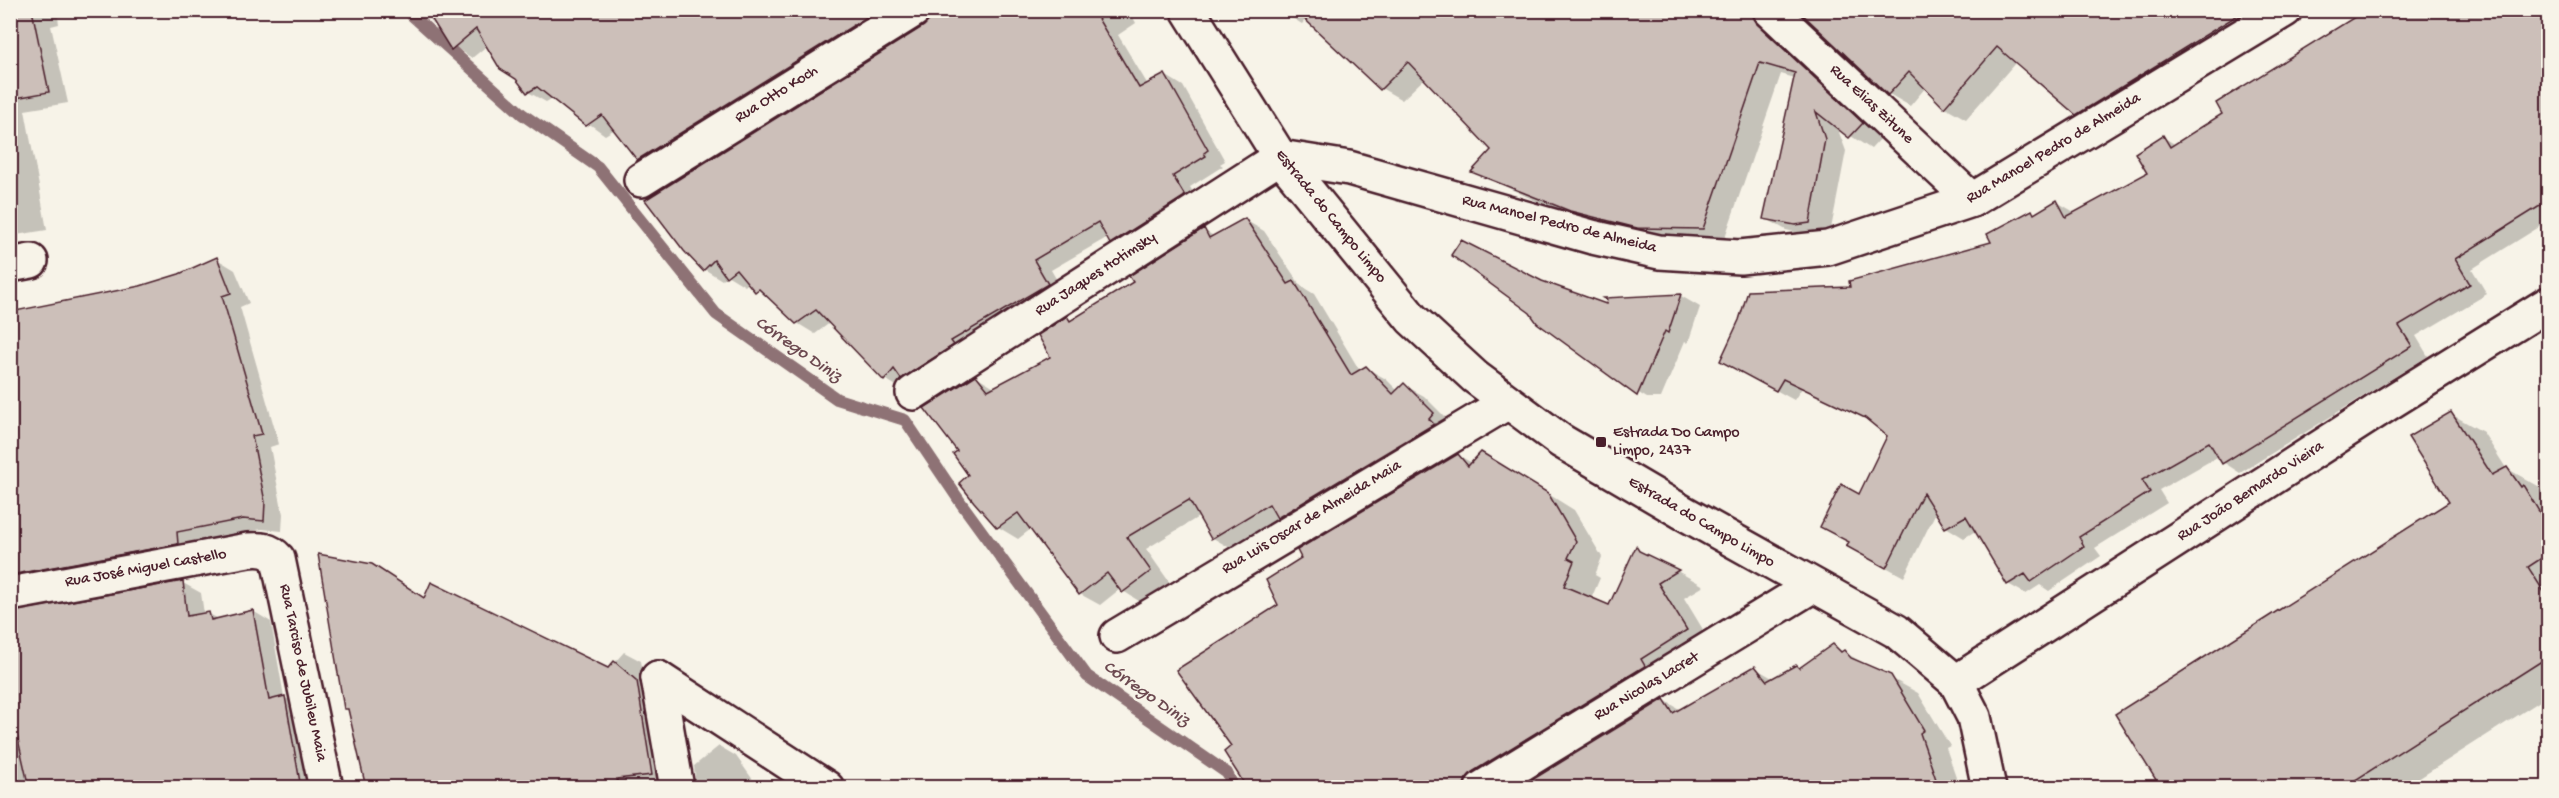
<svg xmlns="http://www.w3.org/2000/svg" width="2559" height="798" viewBox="0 0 2559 798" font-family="'Gochi Hand',sans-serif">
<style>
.shadow{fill:#0003}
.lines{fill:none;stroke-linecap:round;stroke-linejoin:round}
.stream{stroke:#8e7275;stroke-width:12}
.building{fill:#ccbfb9;stroke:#4a1f2b;stroke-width:1.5}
.minor-casing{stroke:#4a1f2b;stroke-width:38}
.major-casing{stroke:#4a1f2b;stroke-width:38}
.minor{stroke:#f7f3e8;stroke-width:33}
.major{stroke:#f7f3e8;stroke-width:33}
.poi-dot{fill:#4a1f2b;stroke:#f7f3e8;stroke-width:2}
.labels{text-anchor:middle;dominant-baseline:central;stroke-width:5;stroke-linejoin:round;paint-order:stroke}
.street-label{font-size:16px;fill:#4a1f2b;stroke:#f7f3e8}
.poi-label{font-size:16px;fill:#4a1f2b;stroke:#f7f3e8;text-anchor:start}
.water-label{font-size:18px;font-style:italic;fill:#6c4950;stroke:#f7f3e8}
</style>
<rect width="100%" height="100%" fill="#f7f3e8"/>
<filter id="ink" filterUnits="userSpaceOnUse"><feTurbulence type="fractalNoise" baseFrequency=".0167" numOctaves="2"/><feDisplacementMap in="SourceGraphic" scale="12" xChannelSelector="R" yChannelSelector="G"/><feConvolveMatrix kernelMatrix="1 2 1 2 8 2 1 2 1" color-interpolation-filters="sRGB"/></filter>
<g filter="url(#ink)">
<g class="shadow">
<path d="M 10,10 L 57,10 L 59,24 L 51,26 L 68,103 L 25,110 L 47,230 L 10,236 Z"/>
<path d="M 424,10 L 912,10 L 656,169 L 638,159 L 615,129 L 605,135 L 553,98 L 546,102 L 528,92 L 488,45 L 472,58 L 455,47 Z"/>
<path d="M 934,10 L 1129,10 L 1136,23 L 1118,35 L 1148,85 L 1165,75 L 1183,86 L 1225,161 L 1220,164 L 1223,166 L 1190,187 L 1202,207 L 1129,253 L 1111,243 L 1108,237 L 1051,270 L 1065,294 L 903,390 L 885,379 L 831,322 L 815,334 L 797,323 L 749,282 L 745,286 L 727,275 L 722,280 L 704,269 L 932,20 Z"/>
<path d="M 1280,10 L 1776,10 L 1883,136 L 1871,149 L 1837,127 L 1846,151 L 1830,234 L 1817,237 L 1786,230 L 1765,218 L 1795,78 L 1781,74 L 1724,240 L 1659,239 L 1619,230 L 1553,209 L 1473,171 L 1493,150 L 1425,78 L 1402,100 L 1381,88 L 1306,19 L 1302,24 Z"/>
<path d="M 1800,10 L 2214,10 L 2243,38 L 2098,126 L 2077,114 L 2016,62 L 1966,119 L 1945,107 L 1926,87 L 1910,106 L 1889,94 Z"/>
<path d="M 2455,10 L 2548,10 L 2548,231 L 2544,224 L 2472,269 L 2487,294 L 2416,336 L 2428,356 L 2240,473 L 2223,462 L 2219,456 L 2159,490 L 2167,503 L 2095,548 L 2101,556 L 2049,591 L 2040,585 L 2026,594 L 2008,584 L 1977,530 L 1964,538 L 1946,527 L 1936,512 L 1904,577 L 1848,546 L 1860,496 L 1889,435 L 1872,421 L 1802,388 L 1794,400 L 1744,373 L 1852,288 L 1993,243 L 2032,212 L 2036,215 L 2057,202 L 2076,213 L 2150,173 L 2163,137 L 2176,145 Z"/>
<path d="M 1245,220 L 1264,231 L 1301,286 L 1314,294 L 1360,371 L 1366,368 L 1386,379 L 1398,391 L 1404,385 L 1424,396 L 1453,425 L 1232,549 L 1213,538 L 1200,516 L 1146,549 L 1170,583 L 1142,603 L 1120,589 L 1100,605 L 1080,594 L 1031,529 L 1018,539 L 998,527 L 959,451 L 976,376 L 996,388 L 1052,357 L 1067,318 L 1073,321 L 1135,282 L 1204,230 L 1215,237 Z"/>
<path d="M 217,259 L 235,270 L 249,303 L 240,307 L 279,444 L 270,447 L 283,514 L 282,531 L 262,529 L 194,542 L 196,554 L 64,578 L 46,568 L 140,288 L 180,276 Z"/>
<path d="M 1541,283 L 1606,306 L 1608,299 L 1681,296 L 1700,307 L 1688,343 L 1685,341 L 1661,398 L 1647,398 L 1627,386 Z"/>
<path d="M 2451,414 L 2483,432 L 2506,468 L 2540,487 L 2548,500 L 2548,696 L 2404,788 L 2163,788 L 2451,502 Z"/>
<path d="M 1458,455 L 1472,463 L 1508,469 L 1574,510 L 1602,557 L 1595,575 L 1600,578 L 1591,599 L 1610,607 L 1636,548 L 1704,586 L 1684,598 L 1713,646 L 1485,788 L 1249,788 L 1233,746 L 1280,605 Z"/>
<path d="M 183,583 L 201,593 L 204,614 L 209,614 L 219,619 L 253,611 L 271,622 L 284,697 L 303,708 L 317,788 L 10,788 L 10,620 Z"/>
<path d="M 425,599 L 608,670 L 624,652 L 641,661 L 663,785 L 368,788 L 350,710 L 346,708 Z"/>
<path d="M 1833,646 L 1918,693 L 1950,746 L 1946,748 L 1960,788 L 1527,788 L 1664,700 L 1681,710 L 1755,668 L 1774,679 L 1796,666 L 1800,669 Z"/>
<path d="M 719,746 L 736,756 L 758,787 L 763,788 L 696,788 L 694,766 Z"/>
</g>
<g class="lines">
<path class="stream" d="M 406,10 L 522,114 L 598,167 L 716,314 L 837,399 L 905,420 L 961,503 L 1087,676 L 1227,773 L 1234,788"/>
</g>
<g class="building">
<path d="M 10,10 L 32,10 L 49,92 L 10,99 Z"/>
<path d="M 426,10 L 878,10 L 637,160 L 602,115 L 586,126 L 537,87 L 527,93 L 516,79 L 500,69 L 476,29 L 451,50 Z"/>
<path d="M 933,10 L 1093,10 L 1139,88 L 1165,74 L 1208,150 L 1204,153 L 1206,156 L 1173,176 L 1185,196 L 1110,244 L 1098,222 L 1034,260 L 1048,284 L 951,341 L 954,345 L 901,379 L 894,369 L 884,381 L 816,310 L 796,324 L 759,289 L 755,292 L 736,269 L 726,277 L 714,260 L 703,271 L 684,251 L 645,200 L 924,26 L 930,19 Z"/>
<path d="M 1295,10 L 1752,10 L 1757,24 L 1863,123 L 1849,138 L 1816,112 L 1825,139 L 1810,223 L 1795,225 L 1763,219 L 1795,73 L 1760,63 L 1703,229 L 1637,228 L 1570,211 L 1471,172 L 1491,150 L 1408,62 L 1380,90 Z"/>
<path d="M 1798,10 L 2246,10 L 2076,115 L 1997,47 L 1944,108 L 1909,72 L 1888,95 Z"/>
<path d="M 2366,10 L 2548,10 L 2548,201 L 2455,259 L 2470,284 L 2399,326 L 2412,346 L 2222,464 L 2209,442 L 2142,480 L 2150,492 L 2079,537 L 2084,546 L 2031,582 L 2025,574 L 2007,585 L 1966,516 L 1945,528 L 1923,493 L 1886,568 L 1846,546 L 1849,542 L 1820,527 L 1841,484 L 1859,494 L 1887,436 L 1865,418 L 1783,379 L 1776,391 L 1720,361 L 1739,320 L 1748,291 L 1850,287 L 1849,281 L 1991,242 L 1987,234 L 2032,210 L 2034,214 L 2057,200 L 2066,217 L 2147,173 L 2135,153 L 2163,135 L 2170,147 L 2222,114 L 2216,103 Z"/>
<path d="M 1245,218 L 1288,284 L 1294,281 L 1351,375 L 1366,366 L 1393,394 L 1404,383 L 1434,413 L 1429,419 L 1434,424 L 1277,518 L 1269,504 L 1211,539 L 1189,500 L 1127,537 L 1151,571 L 1122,593 L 1107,573 L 1079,595 L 1018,513 L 997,528 L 974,502 L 959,483 L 968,475 L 953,454 L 957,451 L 924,408 L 976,375 L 988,390 L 1050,357 L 1038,335 L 1067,316 L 1070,321 L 1133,282 L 1129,276 L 1204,228 L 1209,238 Z"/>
<path d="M 1461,240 L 1542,281 L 1606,304 L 1607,300 L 1603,298 L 1681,294 L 1668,333 L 1665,331 L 1637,396 L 1537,323 L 1530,313 L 1451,255 Z"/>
<path d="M 217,257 L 231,293 L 222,296 L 262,434 L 252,436 L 265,502 L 264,521 L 243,519 L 177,532 L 178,544 L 10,575 L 10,312 L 140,286 L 179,274 Z"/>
<path d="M 2451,412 L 2492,475 L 2507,467 L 2521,487 L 2523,485 L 2548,526 L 2548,554 L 2528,567 L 2548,598 L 2548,657 L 2343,788 L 2161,788 L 2115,714 L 2449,502 L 2408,437 Z"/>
<path d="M 1481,452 L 1548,493 L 1576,541 L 1568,558 L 1574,561 L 1564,586 L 1609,605 L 1636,546 L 1639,551 L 1679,570 L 1658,583 L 1687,630 L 1641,659 L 1645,666 L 1472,772 L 1466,779 L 1463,788 L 1247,788 L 1224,752 L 1231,746 L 1176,670 L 1278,605 L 1266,580 L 1301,558 L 1297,550 L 1458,454 L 1468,466 Z"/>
<path d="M 318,554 L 372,564 L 424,598 L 431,582 L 608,668 L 614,661 L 637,681 L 652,775 L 617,779 L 618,788 L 366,788 L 348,709 L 344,709 Z"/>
<path d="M 183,581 L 187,616 L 209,612 L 211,620 L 253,610 L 269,700 L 285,696 L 301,788 L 29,788 L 10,704 L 10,612 Z"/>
<path d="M 1833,644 L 1841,652 L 1844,650 L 1851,658 L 1891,675 L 1924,730 L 1920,733 L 1939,788 L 1519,788 L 1664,699 L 1673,713 L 1755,666 L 1767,681 L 1796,665 L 1799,668 Z"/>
</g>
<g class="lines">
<g class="minor-casing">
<g id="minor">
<path d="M 1770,10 L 1972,200"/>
<path d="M 641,180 L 914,10"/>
<path d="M 10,265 L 31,261"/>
<path d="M 913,393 L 1280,157 L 1349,168 L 1592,237 L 1659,252 L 1740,257 L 1828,248 L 1972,200 L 2285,10"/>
<path d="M 10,594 L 248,550 C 261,549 269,549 278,559 L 326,788"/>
<path d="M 1117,636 L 1508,402"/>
<path d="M 658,678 L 827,788"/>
<path d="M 658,678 L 677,788"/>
<path d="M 1956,682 L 2389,403 L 2548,304"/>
<path d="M 1482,788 L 1812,586"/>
</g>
</g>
<g class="major-casing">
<path id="major" d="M 1188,10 L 1280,157 L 1412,319 L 1475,377 L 1561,441 L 1684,513 L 1896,631 L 1956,682 L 1974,717 L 1989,788"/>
</g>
<use href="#minor" class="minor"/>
<use href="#major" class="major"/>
</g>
</g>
<rect class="poi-dot" x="1595" y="436" width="12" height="12" rx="3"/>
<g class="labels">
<g class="street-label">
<text transform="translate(777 95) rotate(-32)">Rua Otto Koch</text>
<text transform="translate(1871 105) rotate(43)">Rua Elias Zitune</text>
<text transform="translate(2054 149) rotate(-31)">Rua Manoel Pedro de Almeida</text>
<text transform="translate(1330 217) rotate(51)">Estrada do Campo Limpo</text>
<text transform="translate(1559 225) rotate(14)">Rua Manoel Pedro de Almeida</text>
<text transform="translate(1096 275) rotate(-33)">Rua Jaques Hotimsky</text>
<text transform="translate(2251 492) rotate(-33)">Rua João Bernardo Vieira</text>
<text transform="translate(1312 518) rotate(-31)">Rua Luis Oscar de Almeida Maia</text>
<text transform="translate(1701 523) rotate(30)">Estrada do Campo Limpo</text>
<text transform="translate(146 569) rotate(-10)">Rua José Miguel Castello</text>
<text transform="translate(302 673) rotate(78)">Rua Tarciso de Jubileu Maia</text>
<text transform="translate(1647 687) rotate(-31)">Rua Nicolas Lacret</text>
</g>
<g class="poi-label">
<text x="1613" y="433">Estrada Do Campo<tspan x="1613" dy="18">Limpo, 2437</tspan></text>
</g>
<g class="water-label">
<text transform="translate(798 350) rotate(35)">Córrego Diniz</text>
<text transform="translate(1146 694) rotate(35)">Córrego Diniz</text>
</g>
</g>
<rect width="2559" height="798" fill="none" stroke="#f7f3e8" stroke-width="36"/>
<rect x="18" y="18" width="2523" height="762" fill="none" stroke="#4a1f2b" stroke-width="2" filter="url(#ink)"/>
</svg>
